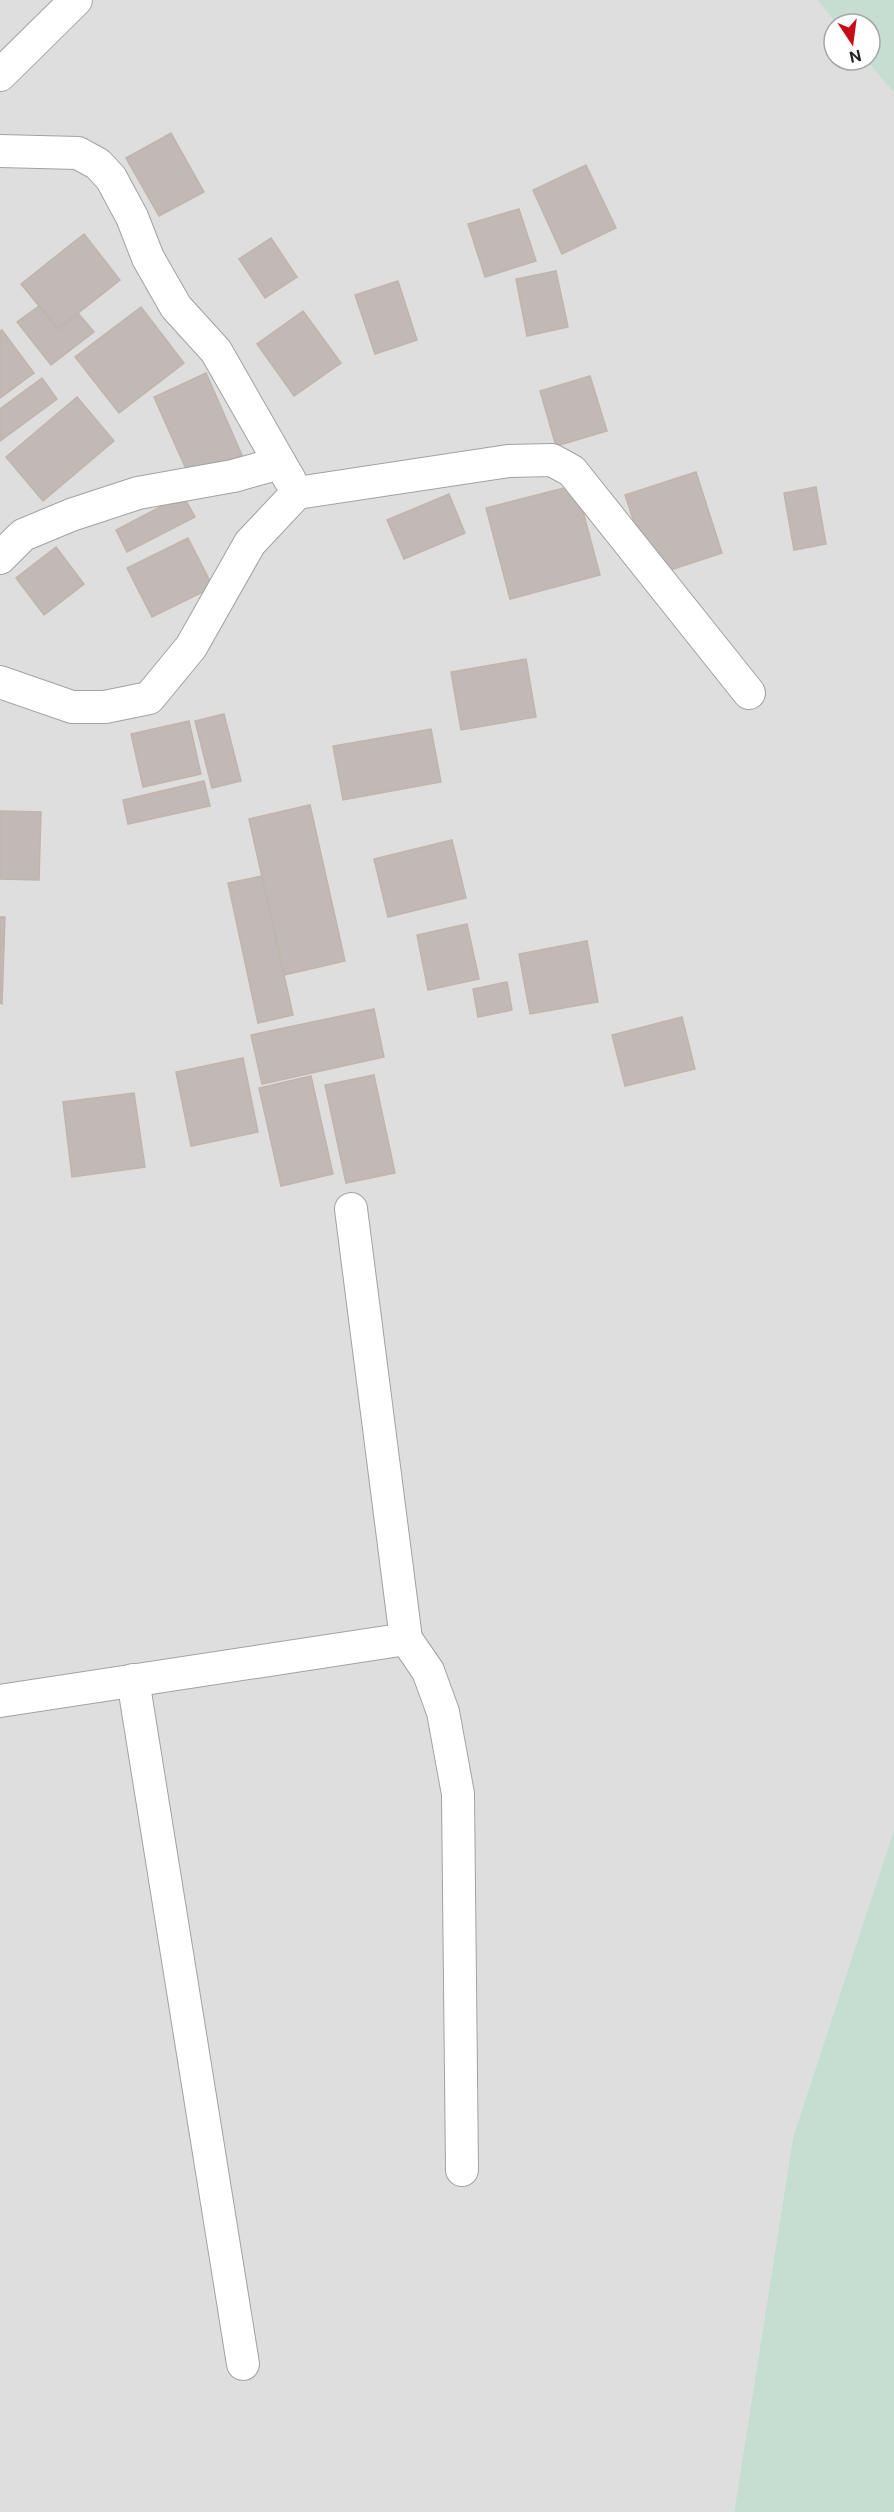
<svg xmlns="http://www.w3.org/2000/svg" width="894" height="2512" viewBox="0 0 894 2512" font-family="'DM Sans',sans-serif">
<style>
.residential{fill:#dfdede}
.wetland{fill:#c6ded2}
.building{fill:#c1b9b5;stroke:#c2b4ab;stroke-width:1.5}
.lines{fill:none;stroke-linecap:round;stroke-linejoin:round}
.minor-casing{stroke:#a2a2a2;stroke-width:34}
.minor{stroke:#fff;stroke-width:32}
</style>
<rect width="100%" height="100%" fill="#f1ede8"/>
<path class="residential" d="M 0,0 L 817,0 L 837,24 L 834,24 L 834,60 L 866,60 L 894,93 L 894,1829 L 793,2137 L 734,2512 L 0,2512 Z"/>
<g class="wetland">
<path d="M 817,0 L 894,0 L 894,93 L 866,60 L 870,60 L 870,24 L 837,24 Z"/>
<path d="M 894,1829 L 894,2512 L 734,2512 L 793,2137 Z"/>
</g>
<g class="building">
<path d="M 171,133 L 204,192 L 159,216 L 126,158 Z"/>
<path d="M 586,165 L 616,228 L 562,254 L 533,190 Z"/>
<path d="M 519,209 L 536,261 L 485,277 L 468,224 Z"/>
<path d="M 84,234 L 120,280 L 58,329 L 21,284 Z"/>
<path d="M 271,238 L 297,277 L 265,298 L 239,259 Z"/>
<path d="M 556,271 L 568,327 L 527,336 L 516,279 Z"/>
<path d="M 398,281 L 417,340 L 375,354 L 355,295 Z"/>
<path d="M 39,306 L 58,329 L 78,313 L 94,332 L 51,365 L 17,322 Z"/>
<path d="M 141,307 L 184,363 L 119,413 L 75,357 Z"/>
<path d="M 303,311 L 341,363 L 294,396 L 257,344 Z"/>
<path d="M 2,330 L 34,373 L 0,398 L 0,331 Z"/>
<path d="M 206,373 L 242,455 L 190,478 L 154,397 Z"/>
<path d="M 590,376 L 607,431 L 556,446 L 540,391 Z"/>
<path d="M 42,378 L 57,399 L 0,441 L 0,409 Z"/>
<path d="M 77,397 L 114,441 L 43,501 L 6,457 Z"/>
<path d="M 696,472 L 722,553 L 652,576 L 625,495 Z"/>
<path d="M 576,485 L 600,575 L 510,599 L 486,508 Z"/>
<path d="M 816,487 L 826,544 L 794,550 L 784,493 Z"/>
<path d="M 449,494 L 465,533 L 404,559 L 387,520 Z"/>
<path d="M 183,495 L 195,517 L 127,552 L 116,530 Z"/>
<path d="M 188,538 L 213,587 L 152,617 L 127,568 Z"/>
<path d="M 56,547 L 84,584 L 44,615 L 16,578 Z"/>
<path d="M 526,659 L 536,717 L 461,730 L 451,672 Z"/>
<path d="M 224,714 L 241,781 L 212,788 L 195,721 Z"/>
<path d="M 189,721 L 201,774 L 143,787 L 131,734 Z"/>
<path d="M 431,729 L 441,782 L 343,800 L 333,746 Z"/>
<path d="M 204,781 L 210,806 L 128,824 L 123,800 Z"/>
<path d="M 310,805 L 345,961 L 284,975 L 249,819 Z"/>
<path d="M 0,811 L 41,812 L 39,880 L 0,879 Z"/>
<path d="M 452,840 L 466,898 L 388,917 L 374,859 Z"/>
<path d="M 262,876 L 293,1015 L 258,1023 L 228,883 Z"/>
<path d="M 0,917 L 5,917 L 2,1004 L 0,1003 Z"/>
<path d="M 467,924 L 479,979 L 428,990 L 417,935 Z"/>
<path d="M 587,941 L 598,1002 L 530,1014 L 519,954 Z"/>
<path d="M 507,982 L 512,1010 L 478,1017 L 473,989 Z"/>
<path d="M 374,1009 L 384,1057 L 262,1084 L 251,1035 Z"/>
<path d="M 682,1017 L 695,1069 L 625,1086 L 612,1035 Z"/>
<path d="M 243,1058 L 258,1132 L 191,1146 L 176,1072 Z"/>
<path d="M 374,1075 L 395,1173 L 346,1183 L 325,1085 Z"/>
<path d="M 311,1076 L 333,1174 L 281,1186 L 259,1088 Z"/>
<path d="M 134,1093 L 145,1167 L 72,1177 L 63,1102 Z"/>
</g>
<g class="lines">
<g class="minor-casing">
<g id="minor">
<path d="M 0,75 L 76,0"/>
<path d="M 0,151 L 78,153 L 98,164 L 111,178 L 132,217 L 148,258 L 176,307 L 216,351 L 280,463"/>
<path d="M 0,558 L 23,535 L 71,515 L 138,493 L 233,476 L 280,463 L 290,480"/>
<path d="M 0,682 L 72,707 L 105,707 L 149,698 L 191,647 L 250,543 L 297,493 L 508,461 L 552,460 L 572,471 L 749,693"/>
<path d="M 406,1639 L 428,1671 L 443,1712 L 458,1794 L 462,2170"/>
<path d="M 133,1680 L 243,2364"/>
<path d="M 0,1701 L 406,1639 L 351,1209"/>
</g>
</g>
<use href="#minor" class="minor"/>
</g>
<g transform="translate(852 42) rotate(167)"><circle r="28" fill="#ffffff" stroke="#a6a6a6" stroke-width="1.5"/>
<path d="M0-4.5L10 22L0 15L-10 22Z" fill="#c60c17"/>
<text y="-9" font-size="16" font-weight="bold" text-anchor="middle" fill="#212121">N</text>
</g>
</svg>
